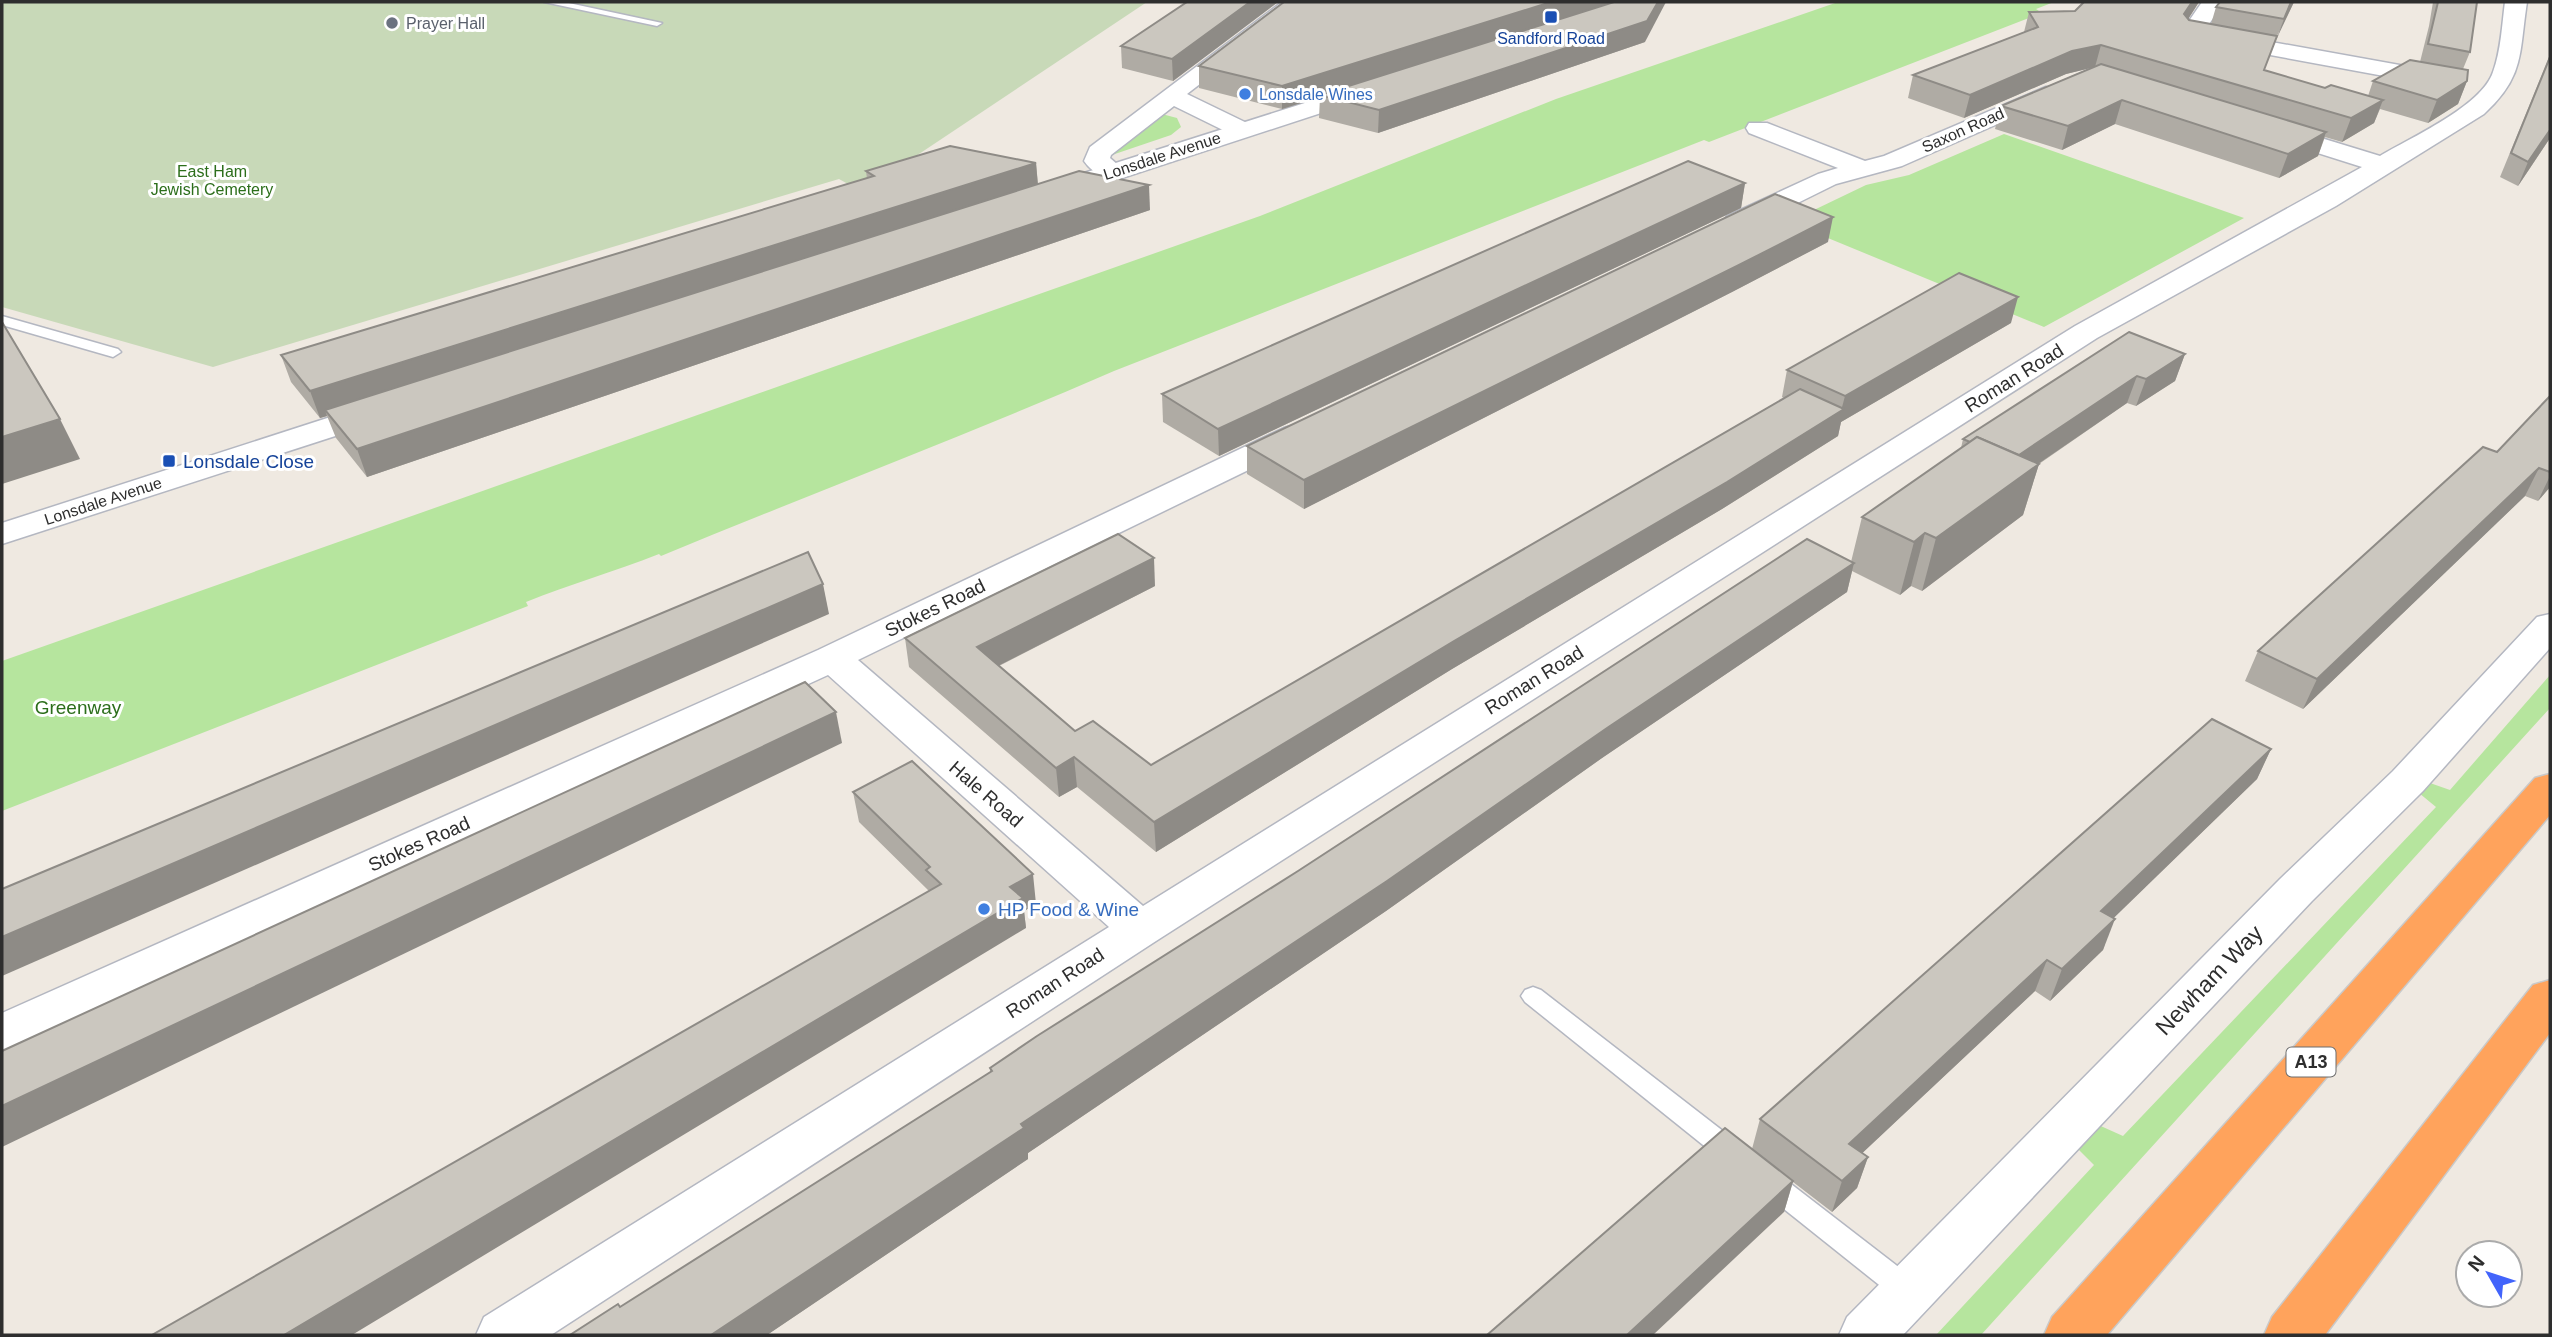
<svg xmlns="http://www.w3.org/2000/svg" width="2552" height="1337" viewBox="0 0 2552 1337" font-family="Helvetica,sans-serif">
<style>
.green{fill:#b6e59e}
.cemetery{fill:#c8d9b8}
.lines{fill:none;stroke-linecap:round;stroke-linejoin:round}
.lane-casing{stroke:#b4b7c1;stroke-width:3}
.street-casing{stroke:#b4b7c1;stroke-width:3}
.secondary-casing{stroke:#b4b7c1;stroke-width:3}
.highway-casing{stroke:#c9c9c9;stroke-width:3}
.lane{fill:#fff;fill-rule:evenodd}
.street{fill:#fff;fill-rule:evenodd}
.secondary{fill:#fff;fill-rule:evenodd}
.highway{fill:#ffa35c;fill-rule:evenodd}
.wall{fill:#afaba4}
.shaded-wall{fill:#8e8b86}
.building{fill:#cbc7bf;stroke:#8e8b86;stroke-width:2}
.transit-dot{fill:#1a4fb4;stroke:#fff;stroke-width:2.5}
.worship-dot{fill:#6b7280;stroke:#fff;stroke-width:2.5}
.shop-dot{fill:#3f7fe0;stroke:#fff;stroke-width:2.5}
.labels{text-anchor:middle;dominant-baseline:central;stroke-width:6;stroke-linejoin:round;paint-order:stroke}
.far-worship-label{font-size:16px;fill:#5b616d;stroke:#fff;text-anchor:start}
.far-transit-label{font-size:16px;fill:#164399;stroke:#fff}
.far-shop-label{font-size:16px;fill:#366cbe;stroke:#fff;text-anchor:start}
.far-street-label{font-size:16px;fill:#2e2e2e;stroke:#fff}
.far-park-label{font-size:16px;fill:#2c6e1b;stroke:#fff}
.shield{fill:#fff;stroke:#6d6d6d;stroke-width:2}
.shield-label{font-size:18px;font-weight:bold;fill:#2e2e2e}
.street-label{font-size:19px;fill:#2e2e2e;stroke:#fff}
.transit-label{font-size:19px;fill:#164399;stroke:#fff;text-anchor:start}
.park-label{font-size:19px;fill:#2c6e1b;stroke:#fff}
.shop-label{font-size:19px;fill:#366cbe;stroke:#fff;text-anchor:start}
.near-street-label{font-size:23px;fill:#2e2e2e;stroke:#fff}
</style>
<rect width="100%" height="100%" fill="#efe9e1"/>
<g class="green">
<path d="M 1838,2 L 2054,2 L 2036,9 L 2042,13 L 1709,142 L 1704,140 L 1114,371 C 967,435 813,493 661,556 L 659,554 C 614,572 570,584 526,602 L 528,606 L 2,811 L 2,661 L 1260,216 L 1556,99 Z"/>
<path d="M 1158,113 L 1177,118 L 1181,127 L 1171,135 L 1109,156 Z"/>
<path d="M 2004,134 L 2244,218 L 2044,327 L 1789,222 L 1866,185 L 1909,175 Z"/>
<path d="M 2550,675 L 2550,708 L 1981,1335 L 1936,1335 L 2094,1165 L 2074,1145 L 2094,1123 L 2123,1136 L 2436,807 L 2419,793 L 2430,783 L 2450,790 Z"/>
</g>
<path class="cemetery" d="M 2,2 L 1147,2 L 898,168 L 848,184 L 839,179 L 213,367 L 2,307 Z"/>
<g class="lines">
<g class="lane-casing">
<g id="lane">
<path d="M 544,2 L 564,2 L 662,23 L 657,26 Z"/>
<path d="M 2,316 L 118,349 L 121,352 L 113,357 L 2,325 Z"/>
<path d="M 1533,987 L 1541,990 L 1741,1145 L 1745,1153 L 1741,1161 L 1732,1164 L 1723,1161 L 1525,1002 L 1521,996 L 1525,990 Z"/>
<path d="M 1769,1171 L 1778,1174 L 1918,1282 L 1922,1291 L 1918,1300 L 1908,1303 L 1898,1300 L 1760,1190 L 1756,1182 L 1760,1174 Z"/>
</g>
</g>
<g class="street-casing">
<g id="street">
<path d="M 1282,2 L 1306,2 L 1187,94 L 1251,125 L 1254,130 L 1251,135 L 1233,135 L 1174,106 L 1111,155 L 1110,158 L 1126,172 L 1122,177 C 1107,181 1093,174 1084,161 L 1090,147 Z"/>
<path d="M 2202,2 L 2224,2 L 2205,30 L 2444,73 L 2452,75 L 2456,80 L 2452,85 L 2444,87 L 2183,39 L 2180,34 Z"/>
<path d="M 2505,2 L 2527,2 C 2519,54 2525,76 2484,114 L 2336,206 L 2097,338 L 1156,941 L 551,1335 L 476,1335 L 484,1317 L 1109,927 L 828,675 L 2,1053 L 2,1013 L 818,650 L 1284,428 L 1295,425 L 1306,428 L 1311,435 L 1306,442 L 858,660 L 1143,906 L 2075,326 L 2362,167 L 2261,135 L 2258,130 L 2261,125 L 2279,125 L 2380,156 C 2410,138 2482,106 2493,72 C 2501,51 2502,24 2505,2 Z"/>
<path d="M 2046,87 L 2054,89 L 2058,94 L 2054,99 L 1902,166 L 1836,184 L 1747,228 L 1727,228 L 1723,222 L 1727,216 L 1818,174 L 1838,168 L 1749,133 L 1746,128 L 1749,123 L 1767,123 L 1865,161 L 1884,156 Z"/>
<path d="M 2550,614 L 2550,648 L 2423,791 L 2312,901 L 1903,1335 L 1839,1335 L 1847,1317 L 2280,879 L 2393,771 L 2537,617 Z"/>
</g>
</g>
<g class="secondary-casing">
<g id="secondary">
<path d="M 1368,83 L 1376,85 L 1380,90 L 1376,95 L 1061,198 L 1043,198 L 1039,192 L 1043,186 Z"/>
<path d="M 383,400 L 394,403 L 399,410 L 394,417 L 2,544 L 2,523 Z"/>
</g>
</g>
<g class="highway-casing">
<g id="highway">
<path d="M 2550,774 L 2550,815 L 2107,1335 L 2044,1335 L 2052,1317 L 2535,778 Z"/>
<path d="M 2550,980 L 2550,1033 L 2325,1335 L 2264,1335 L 2272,1317 L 2533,985 Z"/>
</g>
</g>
<use href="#lane" class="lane"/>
<use href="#street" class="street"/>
<use href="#secondary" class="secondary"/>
<use href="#highway" class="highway"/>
</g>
<g class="wall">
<path d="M 1187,2 L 1278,2 L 1173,81 L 1122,68 L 1121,46 Z"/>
<path d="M 2084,2 L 2199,2 L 2188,19 L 2189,20 L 2211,24 L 2216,7 L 2294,2 L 2275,40 L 2264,71 L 2325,88 L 2368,96 L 2373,81 L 2420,62 L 2429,26 L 2433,2 L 2477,2 L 2470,52 L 2463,69 L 2467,81 L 2458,104 L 2428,123 L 2380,109 L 2374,123 L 2342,142 L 2325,137 L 2318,156 L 2279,178 L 2115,124 L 2062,150 L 1995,129 L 2001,106 L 2090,68 L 2066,74 L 1964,118 L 1908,98 L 1913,75 L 2024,32 L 2029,12 L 2075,11 Z"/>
<path d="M 1645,42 L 1378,133 L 1319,118 L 1320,97 L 1282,109 L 1199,88 L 1199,66 Z"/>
<path d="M 2550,55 L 2550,138 L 2518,186 L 2500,177 Z"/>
<path d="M 1036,163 L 1038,184 L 1150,210 L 367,477 L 336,438 L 327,416 L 320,418 L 291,382 L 281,355 L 867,179 L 866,171 Z"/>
<path d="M 1745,183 L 1741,208 L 1219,456 L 1163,422 L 1162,394 Z"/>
<path d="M 1828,242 L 1732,292 L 1304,509 L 1247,474 L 1247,446 Z"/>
<path d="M 2011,323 L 1841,422 L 1838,436 L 1722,509 L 1452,669 L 1156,852 L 1077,787 L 1059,797 L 909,667 L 905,638 L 1155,586 L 999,666 L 1075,731 L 1151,765 L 1784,398 L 1782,397 L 1787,370 Z"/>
<path d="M 2185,354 L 2175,381 L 2136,406 L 2127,403 L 2039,464 L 2023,515 L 1922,591 L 1911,586 L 1900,595 L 1852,571 L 1847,592 L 1602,758 L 1386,911 L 1028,1153 L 1028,1159 L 767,1335 L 570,1335 L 620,1307 L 990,1072 L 990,1068 L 1851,562 L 1862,517 L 1961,448 L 1963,439 Z"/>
<path d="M 2550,396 L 2550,487 L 2538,501 L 2525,496 L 2303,709 L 2245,681 L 2258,651 L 2497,452 Z"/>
<path d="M 2271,749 L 2257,779 L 2113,918 L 2103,950 L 2050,1001 L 2035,991 L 1862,1153 L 1868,1157 L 1857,1188 L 1832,1212 L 1793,1182 L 1784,1212 L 1752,1149 L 1760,1119 Z"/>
<path d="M 853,792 L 1036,904 L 1024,911 L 1026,928 L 929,891 L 859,822 Z"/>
</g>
<g class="shaded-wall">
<path d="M 1250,2 L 1278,2 L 1173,81 L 1172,59 Z"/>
<path d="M 1551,2 L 1614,2 L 1320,95 L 1320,97 L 1282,109 L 1282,86 Z"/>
<path d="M 1658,2 L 1666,2 L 1645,42 L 1378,133 L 1379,110 Z"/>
<path d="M 2192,2 L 2199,2 L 2178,35 L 2184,14 Z"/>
<path d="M 2291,2 L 2294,2 L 2276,40 L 2284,19 Z"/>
<path d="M 2101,45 L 2095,67 L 2066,74 L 1964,118 L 1970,95 L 2072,51 Z"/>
<path d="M 2467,81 L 2458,104 L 2428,123 L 2437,100 Z"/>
<path d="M 2122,100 L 2115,124 L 2062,150 L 2068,126 Z"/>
<path d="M 2383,100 L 2374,123 L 2342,142 L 2351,118 Z"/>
<path d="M 2550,130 L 2550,138 L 2518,186 L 2528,162 Z"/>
<path d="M 2326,132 L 2318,156 L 2279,178 L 2288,154 Z"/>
<path d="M 1036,163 L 1038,187 L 325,410 L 327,416 L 320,418 L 310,391 Z"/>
<path d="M 1745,183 L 1741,208 L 1219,456 L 1218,429 Z"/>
<path d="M 1149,185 L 1150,210 L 367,477 L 357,449 Z"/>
<path d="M 1833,217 L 1828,242 L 1732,292 L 1304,509 L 1304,480 Z"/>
<path d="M 2018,297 L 2011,323 L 1841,422 L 1838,436 L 1722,509 L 1452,669 L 1156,852 L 1154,822 L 1454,641 L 1841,411 L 1845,396 Z"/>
<path d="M 2185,354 L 2175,381 L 2136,406 L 2146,379 Z"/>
<path d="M 2137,376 L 2127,403 L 2003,488 L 2012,460 Z"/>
<path d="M 60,419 L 80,459 L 2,484 L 2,437 Z"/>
<path d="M 2039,464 L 2023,515 L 1922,591 L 1936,538 Z"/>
<path d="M 2539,468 L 2525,496 L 2303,709 L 2317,679 Z"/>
<path d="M 2550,476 L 2550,487 L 2538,501 Z"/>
<path d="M 1925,533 L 1911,586 L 1900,595 L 1914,542 Z"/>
<path d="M 1154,558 L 1155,586 L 980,675 L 977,647 Z"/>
<path d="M 1854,563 L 1847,592 L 1602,758 L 1386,911 L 1028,1153 L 1028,1159 L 767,1335 L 711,1335 L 1021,1124 L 1607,728 Z"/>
<path d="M 823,584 L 829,614 L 2,976 L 2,937 Z"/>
<path d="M 836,712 L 842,743 L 2,1147 L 2,1106 Z"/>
<path d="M 2271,749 L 2257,779 L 2089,942 L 2101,911 Z"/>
<path d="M 1074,757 L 1077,787 L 1059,797 L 1056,768 Z"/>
<path d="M 1033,874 L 1036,904 L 1024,911 L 1026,928 L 352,1335 L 284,1335 L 1010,887 Z"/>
<path d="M 2115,919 L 2103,950 L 2050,1001 L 2062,969 Z"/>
<path d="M 2047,960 L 2035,991 L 1839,1175 L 1849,1144 Z"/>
<path d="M 1868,1157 L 1857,1188 L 1832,1212 L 1842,1181 Z"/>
<path d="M 1793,1181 L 1784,1212 L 1653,1335 L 1627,1335 Z"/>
</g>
<g class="building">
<path d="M 1187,2 L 1250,2 L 1172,59 L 1121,46 Z"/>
<path d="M 1284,2 L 1551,2 L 1282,86 L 1199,66 Z"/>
<path d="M 1614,2 L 1658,2 L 1647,21 L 1379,110 L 1320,95 Z"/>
<path d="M 2084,2 L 2192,2 L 2184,14 L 2189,20 L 2277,36 L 2264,70 L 2325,88 L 2331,85 L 2383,100 L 2351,118 L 2101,45 L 2072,51 L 1970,95 L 1913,75 L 2038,27 L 2029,12 L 2075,11 Z"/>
<path d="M 2220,2 L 2291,2 L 2284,19 L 2216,7 Z"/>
<path d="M 2438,2 L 2477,2 L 2470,52 L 2428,44 Z"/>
<path d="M 2550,57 L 2550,130 L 2528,162 L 2511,153 Z"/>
<path d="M 2410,60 L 2468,70 L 2467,81 L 2437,100 L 2373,81 Z"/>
<path d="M 2101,64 L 2326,132 L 2288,154 L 2122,100 L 2068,126 L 2001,106 Z"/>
<path d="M 950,146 L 1036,163 L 310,391 L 281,355 L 874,176 L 866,171 Z"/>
<path d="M 1688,161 L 1745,183 L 1218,429 L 1162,394 Z"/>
<path d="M 1079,171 L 1149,185 L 357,449 L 325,410 Z"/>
<path d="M 1775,194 L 1833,217 L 1737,266 L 1304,480 L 1247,446 Z"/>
<path d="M 1959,273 L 2018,297 L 1845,396 L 1787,370 Z"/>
<path d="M 2,322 L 60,419 L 2,437 Z"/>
<path d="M 2129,332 L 2185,354 L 2146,379 L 2137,376 L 2019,455 L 1977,437 L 1970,442 L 1963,439 Z"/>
<path d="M 1800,389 L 1844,409 L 1727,482 L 1454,641 L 1154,822 L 1074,757 L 1056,768 L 905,638 L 1118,534 L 1154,558 L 977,647 L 1075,731 L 1093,721 L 1151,765 Z"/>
<path d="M 2550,396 L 2550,472 L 2539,468 L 2317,679 L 2258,651 L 2483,447 L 2497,452 Z"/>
<path d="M 1977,437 L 2039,464 L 1936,538 L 1925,533 L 1914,542 L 1862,517 Z"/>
<path d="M 1807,539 L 1854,563 L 1607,728 L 1387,881 L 1021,1124 L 1024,1128 L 711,1335 L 570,1335 L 618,1304 L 620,1307 L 992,1071 L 990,1068 L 1037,1036 L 1298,871 Z"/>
<path d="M 808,552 L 823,584 L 2,937 L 2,889 Z"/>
<path d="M 805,682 L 836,712 L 2,1106 L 2,1051 Z"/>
<path d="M 2212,719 L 2271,749 L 2101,911 L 2115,919 L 2062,969 L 2047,960 L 1849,1144 L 1868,1157 L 1842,1181 L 1760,1119 Z"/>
<path d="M 912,761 L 1033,874 L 1010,887 L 1023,898 L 284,1335 L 152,1335 L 941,884 L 926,870 L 930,867 L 853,792 Z"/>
<path d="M 1725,1128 L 1793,1181 L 1627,1335 L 1487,1335 Z"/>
</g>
<g class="transit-dot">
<rect x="1544" y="10" width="14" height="14" rx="3.5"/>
<rect x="162" y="454" width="14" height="14" rx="3.5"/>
</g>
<circle class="worship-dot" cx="392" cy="23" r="7"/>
<g class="shop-dot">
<circle cx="1245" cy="94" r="7"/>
<circle cx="984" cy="909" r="7"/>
</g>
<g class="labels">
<g class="far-worship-label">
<text x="406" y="23">Prayer Hall</text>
</g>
<g class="far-transit-label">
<text x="1551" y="38">Sandford Road</text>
</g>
<g class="far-shop-label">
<text x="1259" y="94">Lonsdale Wines</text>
</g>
<g class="far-street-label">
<text transform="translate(1963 130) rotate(-24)">Saxon Road</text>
<text transform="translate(1162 156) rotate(-18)">Lonsdale Avenue</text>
<text transform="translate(103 501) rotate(-18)">Lonsdale Avenue</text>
</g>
<g class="far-park-label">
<text x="212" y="171">East Ham<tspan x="212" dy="18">Jewish Cemetery</tspan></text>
</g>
<rect class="shield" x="2286.5" y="1047.5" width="49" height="29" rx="5"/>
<g class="shield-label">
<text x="2311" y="1062">A13</text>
</g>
<g class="street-label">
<text transform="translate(2014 378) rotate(-32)">Roman Road</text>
<text transform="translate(935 608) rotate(-26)">Stokes Road</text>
<text transform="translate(1534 680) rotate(-32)">Roman Road</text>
<text transform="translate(986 794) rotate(41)">Hale Road</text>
<text transform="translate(419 844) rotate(-24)">Stokes Road</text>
<text transform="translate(1055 983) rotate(-33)">Roman Road</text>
</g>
<g class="transit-label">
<text x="183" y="461">Lonsdale Close</text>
</g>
<g class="park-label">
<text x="78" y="707">Greenway</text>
</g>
<g class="shop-label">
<text x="998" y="909">HP Food &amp; Wine</text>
</g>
<g class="near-street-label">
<text transform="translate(2209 980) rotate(-46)">Newham Way</text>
</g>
</g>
<rect width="2552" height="1337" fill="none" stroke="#2e2e2e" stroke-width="7"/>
<g transform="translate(2489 1274) rotate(309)"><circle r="33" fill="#ffffff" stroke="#ababab" stroke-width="2"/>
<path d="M0-5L12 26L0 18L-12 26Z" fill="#4264fb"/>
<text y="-10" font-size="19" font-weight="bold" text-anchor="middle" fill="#2e2e2e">N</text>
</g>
</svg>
